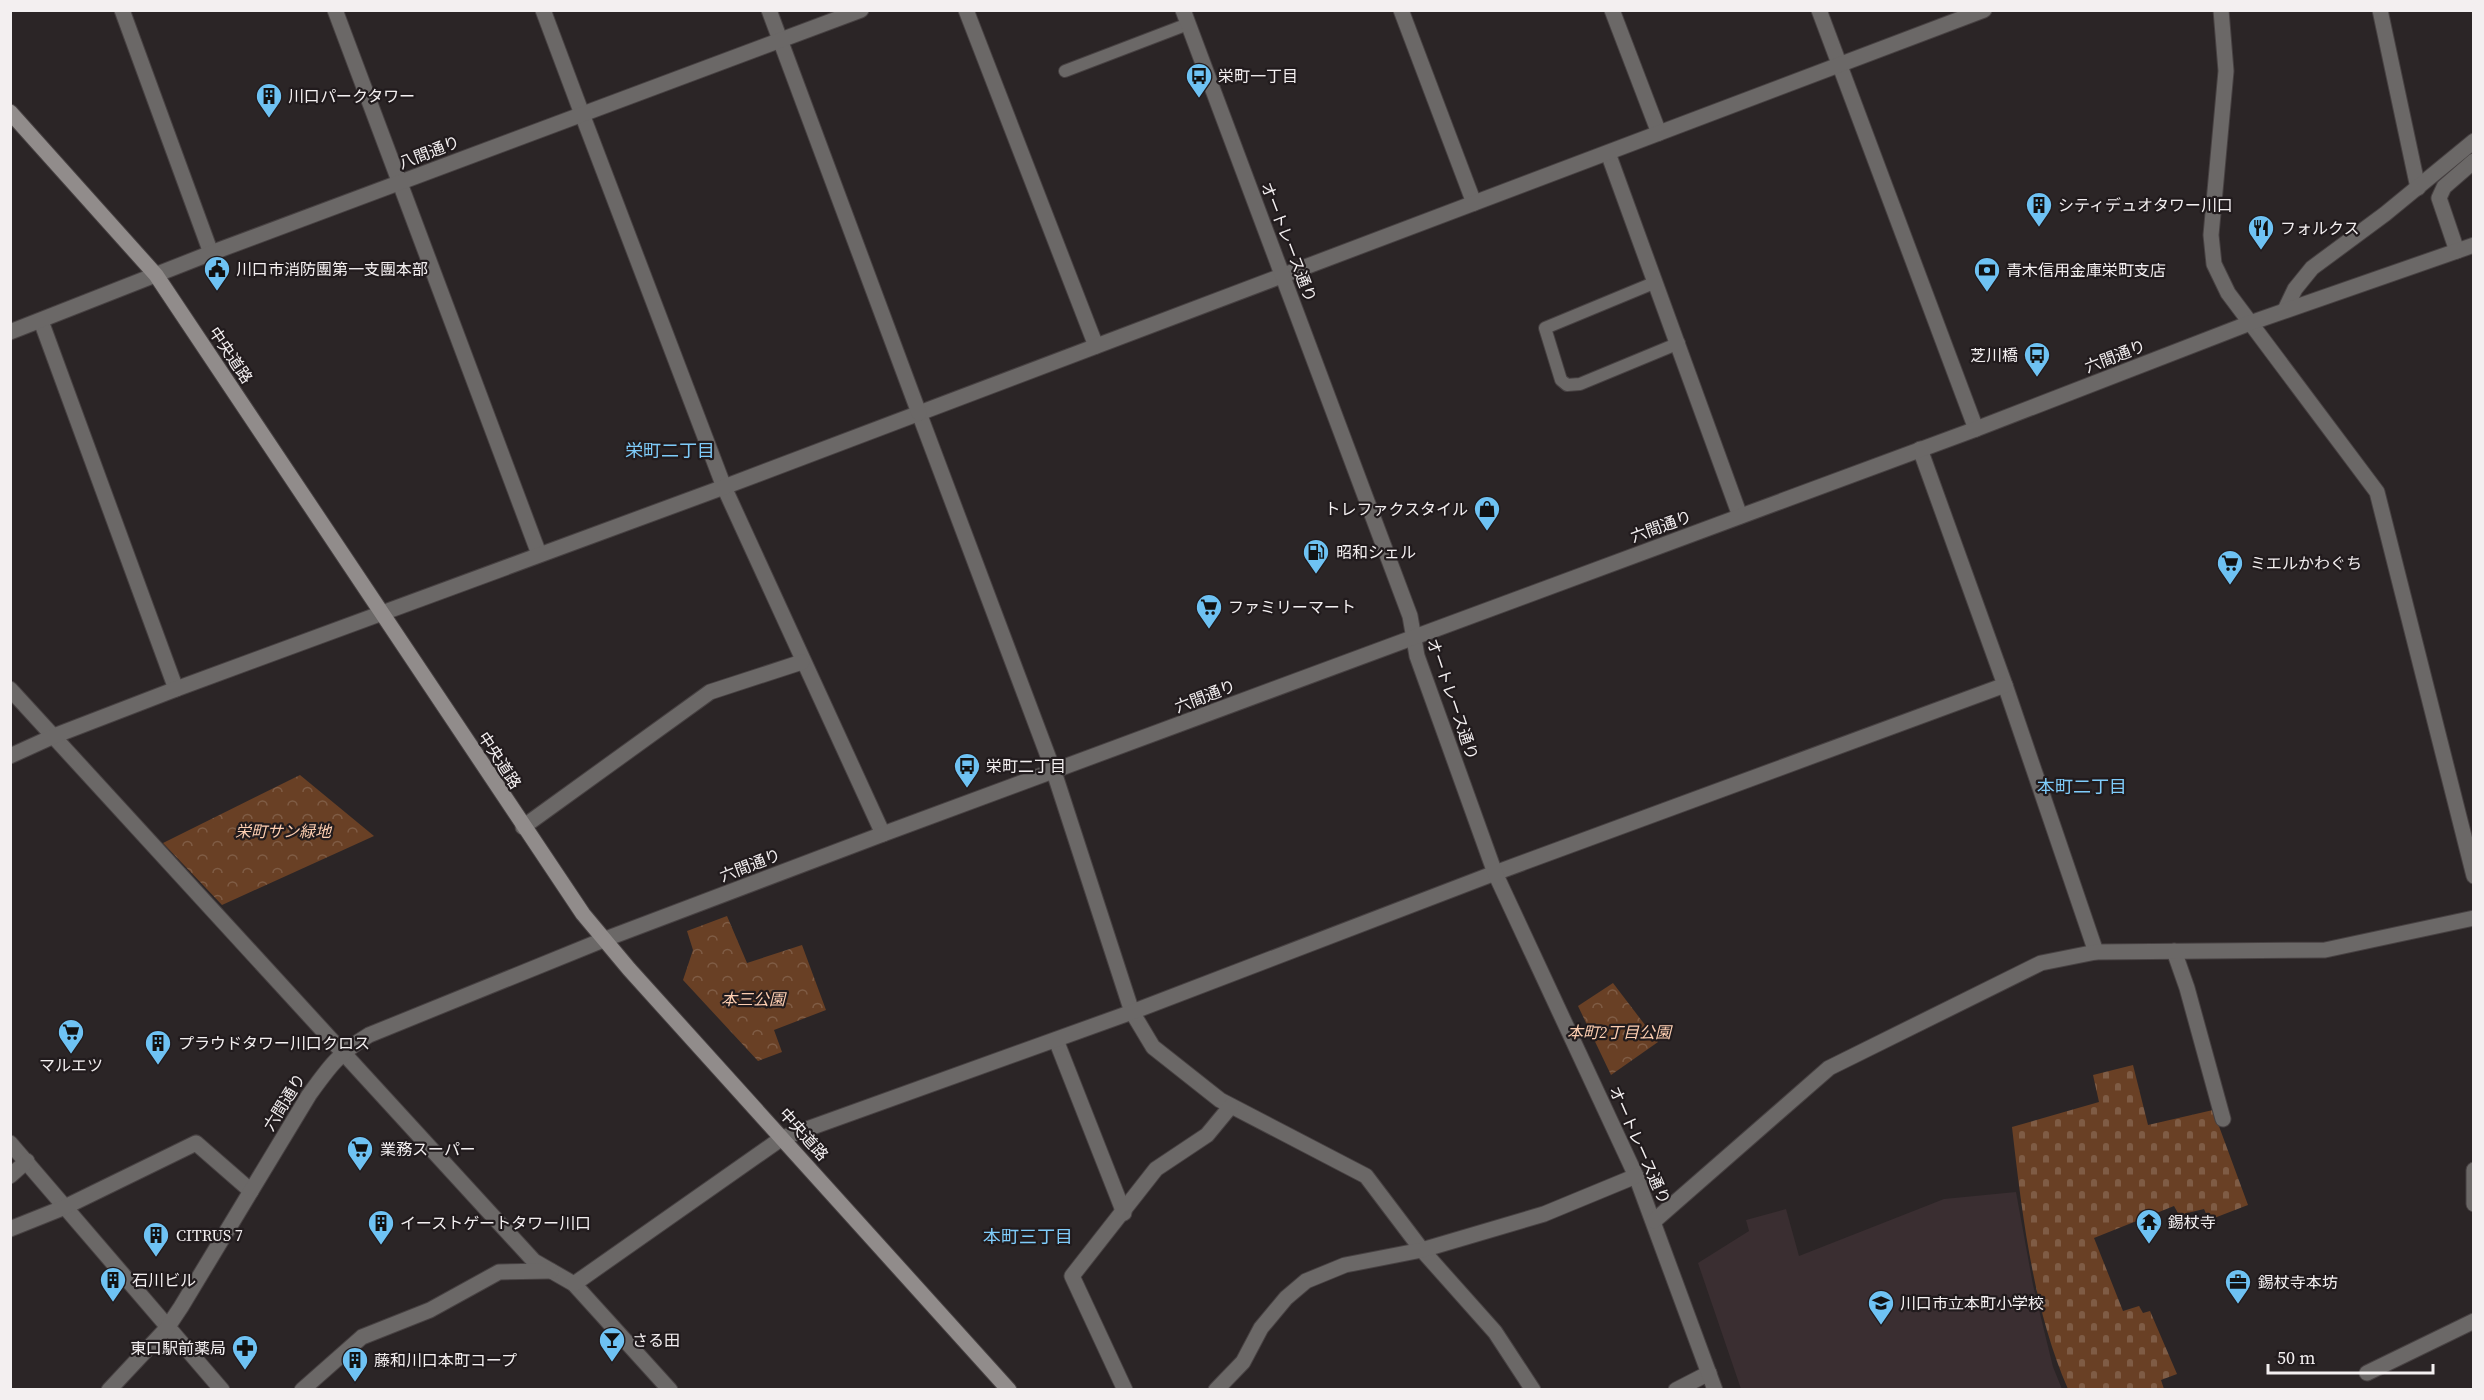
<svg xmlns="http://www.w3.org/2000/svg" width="2484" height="1400" viewBox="0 0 2484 1400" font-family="'Source Serif 4','Noto Sans JP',serif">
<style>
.built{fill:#3a2e31}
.cemetery{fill:url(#cemetery-stones)}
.park{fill:url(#park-crowns)}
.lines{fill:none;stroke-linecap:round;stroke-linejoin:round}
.service-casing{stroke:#474142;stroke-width:14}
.minor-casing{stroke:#474142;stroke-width:17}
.tertiary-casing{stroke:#474142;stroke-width:17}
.secondary-casing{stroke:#474142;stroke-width:17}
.service{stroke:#6b6867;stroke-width:12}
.minor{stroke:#6b6867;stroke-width:15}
.tertiary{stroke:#6b6867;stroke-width:15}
.secondary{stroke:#918c8b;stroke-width:15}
.labels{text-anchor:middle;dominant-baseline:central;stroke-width:4.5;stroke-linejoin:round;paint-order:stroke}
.poi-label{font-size:16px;fill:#f3eff0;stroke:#211b1d;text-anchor:start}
.street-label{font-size:16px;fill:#f3eff0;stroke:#211b1d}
.park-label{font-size:16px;font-style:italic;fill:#fdceb1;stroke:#211b1d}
.neighbourhood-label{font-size:18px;fill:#7fccfa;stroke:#211b1d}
</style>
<defs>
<pattern id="cemetery-stones" width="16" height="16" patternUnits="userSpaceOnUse" patternTransform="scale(1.5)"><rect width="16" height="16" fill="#694025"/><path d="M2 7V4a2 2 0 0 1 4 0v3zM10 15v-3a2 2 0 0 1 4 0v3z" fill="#7f5c45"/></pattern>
<pattern id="park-crowns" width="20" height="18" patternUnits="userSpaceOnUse" patternTransform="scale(1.5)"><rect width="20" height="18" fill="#694025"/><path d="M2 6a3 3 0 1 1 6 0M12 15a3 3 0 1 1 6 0" fill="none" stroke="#7f5c45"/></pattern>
</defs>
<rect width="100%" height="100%" fill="#2b2526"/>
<path class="built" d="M 2016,1192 L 2033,1285 L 2053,1367 L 2062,1389 L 1741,1389 L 1698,1263 L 1749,1231 L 1746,1220 L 1786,1209 L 1799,1256 L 1944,1199 Z"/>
<path class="cemetery" d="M 2133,1065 L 2148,1125 L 2213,1110 L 2248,1205 L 2209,1220 L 2204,1209 L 2179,1215 L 2174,1206 L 2094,1238 L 2123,1311 L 2139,1306 L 2143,1313 L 2150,1311 L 2177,1374 L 2161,1380 L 2164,1389 L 2068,1389 C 2033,1309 2022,1214 2012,1127 L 2099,1102 L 2093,1075 Z"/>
<g class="park">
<path d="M 300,775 L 374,836 L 222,905 L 163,843 Z"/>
<path d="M 727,916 L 747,963 L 802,945 L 826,1010 L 774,1030 L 782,1052 L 758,1061 L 683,980 L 693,950 L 687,931 Z"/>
<path d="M 1613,983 L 1658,1042 L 1611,1075 L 1578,1006 Z"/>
</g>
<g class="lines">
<g class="service-casing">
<g id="service">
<path d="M 1065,71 L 1188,24"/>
<path d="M 1656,282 L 1545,328 L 1561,380 L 1567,385 L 1580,384 L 1679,343"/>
</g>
</g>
<g class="minor-casing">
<g id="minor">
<path d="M 122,10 L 211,253"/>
<path d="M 335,10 L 539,554"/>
<path d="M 966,10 L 1096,346"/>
<path d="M 1401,10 L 1474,203"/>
<path d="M 1612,10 L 1659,133"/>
<path d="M 1819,10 L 1976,429"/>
<path d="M 2221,10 L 2226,71 L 2211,235 L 2214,264 L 2228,293 L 2377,492 L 2474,876"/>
<path d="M 2380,10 L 2418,188"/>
<path d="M 582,114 L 724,487 L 883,834"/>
<path d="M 1608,153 L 1740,516"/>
<path d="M 41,321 L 176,689"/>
<path d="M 919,413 L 1054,772 L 1132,1012 L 1153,1047 L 1220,1100 L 1366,1176 L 1422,1250 L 1495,1332 L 1533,1390"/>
<path d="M 1920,449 L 2005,685 L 2096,952"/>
<path d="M 10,689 L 534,1261 L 574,1284 L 670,1390"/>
<path d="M 10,756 L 54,736 L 176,689 L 724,487 L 1984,10"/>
<path d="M 523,827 L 710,692 L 802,662"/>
<path d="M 2174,951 L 2187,988 L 2223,1119"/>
<path d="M 1056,1040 L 1124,1213"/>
<path d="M 10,1143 L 222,1390"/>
<path d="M 2474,1170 L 2474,1204"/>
<path d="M 10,1176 L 27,1161"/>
<path d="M 10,1229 L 65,1207 L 196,1143 L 251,1191"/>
<path d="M 574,1284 L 782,1138 L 1132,1012 L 1495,873 L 2005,685"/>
<path d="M 2367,1373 L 2474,1321"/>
<path d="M 302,1390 L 362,1337 L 430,1310 L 499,1272 L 551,1271"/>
<path d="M 1125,1390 L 1072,1276 L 1156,1169 L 1207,1135 L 1231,1106"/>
<path d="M 1676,1390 L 1709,1373"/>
</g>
</g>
<g class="tertiary-casing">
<g id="tertiary">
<path d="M 543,10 L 582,114"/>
<path d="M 769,10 L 919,413"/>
<path d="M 1183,10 L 1410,616 L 1417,656 L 1495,873 L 1636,1176 L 1715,1390"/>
<path d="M 2457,251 L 2439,198 L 2444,187 L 2474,161"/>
<path d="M 2285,310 L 2295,289 L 2312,268 L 2385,214 L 2474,141"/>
<path d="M 10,332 L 211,253 L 861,10"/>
<path d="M 1654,1221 L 1829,1068 L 2041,963 L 2096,952 L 2325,950 L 2474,918"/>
<path d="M 109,1390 L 167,1328 L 181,1307 L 309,1095 C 329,1067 339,1053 369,1035 L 603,940 L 883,834 L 1976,429 L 2250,323 L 2474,245"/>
<path d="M 1216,1390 L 1243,1362 L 1261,1328 L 1286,1298 L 1306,1281 L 1345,1265 L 1422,1250 L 1544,1214 L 1636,1176"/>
</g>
</g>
<g class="secondary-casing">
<path id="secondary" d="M 10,112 L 156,275 L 583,914 L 629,969 L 1009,1390"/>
</g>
<use href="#service" class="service"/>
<use href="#minor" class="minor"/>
<use href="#tertiary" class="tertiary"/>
<use href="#secondary" class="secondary"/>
</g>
<defs>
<g id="bus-pin" transform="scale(1.35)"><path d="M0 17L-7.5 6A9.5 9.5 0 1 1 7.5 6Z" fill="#6ec2f3" stroke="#211b1d"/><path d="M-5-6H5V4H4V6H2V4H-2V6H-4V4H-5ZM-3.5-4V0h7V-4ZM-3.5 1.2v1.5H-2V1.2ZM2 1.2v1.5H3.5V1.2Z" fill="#111"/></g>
<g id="building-pin" transform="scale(1.35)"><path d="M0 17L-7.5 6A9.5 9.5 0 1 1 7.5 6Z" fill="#6ec2f3" stroke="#211b1d"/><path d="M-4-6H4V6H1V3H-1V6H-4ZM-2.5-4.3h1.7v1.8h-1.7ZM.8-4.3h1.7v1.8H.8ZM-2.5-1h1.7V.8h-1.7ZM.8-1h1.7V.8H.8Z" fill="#111"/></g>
<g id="restaurant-pin" transform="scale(1.35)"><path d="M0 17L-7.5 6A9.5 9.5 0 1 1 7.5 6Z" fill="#6ec2f3" stroke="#211b1d"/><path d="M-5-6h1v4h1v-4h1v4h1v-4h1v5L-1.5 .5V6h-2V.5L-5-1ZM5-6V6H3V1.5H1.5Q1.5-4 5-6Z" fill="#111"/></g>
<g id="civic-pin" transform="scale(1.35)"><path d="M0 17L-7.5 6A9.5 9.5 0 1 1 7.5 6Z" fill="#6ec2f3" stroke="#211b1d"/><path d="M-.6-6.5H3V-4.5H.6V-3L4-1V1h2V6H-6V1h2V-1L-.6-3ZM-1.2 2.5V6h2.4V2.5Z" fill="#111"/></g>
<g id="bank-pin" transform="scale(1.35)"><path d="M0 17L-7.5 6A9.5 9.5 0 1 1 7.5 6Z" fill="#6ec2f3" stroke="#211b1d"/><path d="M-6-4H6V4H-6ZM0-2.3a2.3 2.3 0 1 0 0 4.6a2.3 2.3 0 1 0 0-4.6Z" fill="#111"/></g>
<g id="shop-pin" transform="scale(1.35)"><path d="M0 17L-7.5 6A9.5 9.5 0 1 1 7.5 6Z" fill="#6ec2f3" stroke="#211b1d"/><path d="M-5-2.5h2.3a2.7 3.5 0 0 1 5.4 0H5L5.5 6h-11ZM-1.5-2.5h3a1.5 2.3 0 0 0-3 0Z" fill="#111"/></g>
<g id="fuel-pin" transform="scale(1.35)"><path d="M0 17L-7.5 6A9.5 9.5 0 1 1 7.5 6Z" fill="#6ec2f3" stroke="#211b1d"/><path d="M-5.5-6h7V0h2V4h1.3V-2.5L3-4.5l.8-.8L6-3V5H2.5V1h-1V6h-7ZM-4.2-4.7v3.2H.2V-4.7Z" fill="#111"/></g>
<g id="supermarket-pin" transform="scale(1.35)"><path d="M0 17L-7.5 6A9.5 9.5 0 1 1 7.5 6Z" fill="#6ec2f3" stroke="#211b1d"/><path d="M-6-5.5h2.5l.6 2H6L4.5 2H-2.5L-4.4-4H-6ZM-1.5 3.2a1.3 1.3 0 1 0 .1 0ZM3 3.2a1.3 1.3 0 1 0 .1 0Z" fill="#111"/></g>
<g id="temple-pin" transform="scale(1.35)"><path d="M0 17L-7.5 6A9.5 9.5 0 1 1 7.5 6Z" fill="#6ec2f3" stroke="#211b1d"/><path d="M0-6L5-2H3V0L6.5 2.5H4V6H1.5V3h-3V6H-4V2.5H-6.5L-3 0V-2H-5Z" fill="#111"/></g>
<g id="office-pin" transform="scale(1.35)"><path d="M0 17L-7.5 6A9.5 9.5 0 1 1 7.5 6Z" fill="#6ec2f3" stroke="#211b1d"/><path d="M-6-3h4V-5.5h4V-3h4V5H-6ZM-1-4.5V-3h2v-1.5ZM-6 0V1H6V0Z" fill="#111"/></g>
<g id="school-pin" transform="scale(1.35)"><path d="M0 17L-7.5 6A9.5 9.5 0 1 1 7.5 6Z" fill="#6ec2f3" stroke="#211b1d"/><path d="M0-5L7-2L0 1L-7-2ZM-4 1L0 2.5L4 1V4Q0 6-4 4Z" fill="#111"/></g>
<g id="bar-pin" transform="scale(1.35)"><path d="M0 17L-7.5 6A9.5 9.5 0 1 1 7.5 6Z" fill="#6ec2f3" stroke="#211b1d"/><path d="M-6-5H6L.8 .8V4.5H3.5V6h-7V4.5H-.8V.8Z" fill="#111"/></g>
<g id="pharmacy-pin" transform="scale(1.35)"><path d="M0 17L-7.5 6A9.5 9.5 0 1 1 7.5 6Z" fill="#6ec2f3" stroke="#211b1d"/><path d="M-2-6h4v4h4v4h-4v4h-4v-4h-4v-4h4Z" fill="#111"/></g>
</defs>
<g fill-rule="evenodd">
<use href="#bus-pin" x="1199" y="76"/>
<use href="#building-pin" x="269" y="96"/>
<use href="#building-pin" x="2039" y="205"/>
<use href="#restaurant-pin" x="2261" y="228"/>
<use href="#civic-pin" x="217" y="269"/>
<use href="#bank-pin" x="1987" y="270"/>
<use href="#bus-pin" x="2037" y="355"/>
<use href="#shop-pin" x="1487" y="509"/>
<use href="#fuel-pin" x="1316" y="552"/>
<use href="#supermarket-pin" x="2230" y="563"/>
<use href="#supermarket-pin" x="1209" y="607"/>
<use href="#bus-pin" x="967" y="766"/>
<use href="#supermarket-pin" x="71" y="1032"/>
<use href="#building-pin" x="158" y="1043"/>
<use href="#supermarket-pin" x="360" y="1149"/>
<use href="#temple-pin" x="2149" y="1222"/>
<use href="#building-pin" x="381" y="1223"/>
<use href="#building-pin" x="156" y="1235"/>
<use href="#building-pin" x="113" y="1280"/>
<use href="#office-pin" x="2238" y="1282"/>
<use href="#school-pin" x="1881" y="1303"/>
<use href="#bar-pin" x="612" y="1340"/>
<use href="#pharmacy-pin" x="245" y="1348"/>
<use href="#building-pin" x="355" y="1360"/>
</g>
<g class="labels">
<g class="poi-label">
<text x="1218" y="76">栄町一丁目</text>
<text x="288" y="96">川口パークタワー</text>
<text x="2058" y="205">シティデュオタワー川口</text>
<text x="2280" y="228">フォルクス</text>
<text x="236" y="269">川口市消防團第一支團本部</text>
<text x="2006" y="270">青木信用金庫栄町支店</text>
<text x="2018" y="355" text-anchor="end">芝川橋</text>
<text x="1468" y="509" text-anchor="end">トレファクスタイル</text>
<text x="1336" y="552">昭和シェル</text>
<text x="2250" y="563">ミエルかわぐち</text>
<text x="1228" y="607">ファミリーマート</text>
<text x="986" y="766">栄町二丁目</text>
<text x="178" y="1043">プラウドタワー川口クロス</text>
<text x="71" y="1065" text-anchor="middle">マルエツ</text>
<text x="380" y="1149">業務スーパー</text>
<text x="2168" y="1222">錫杖寺</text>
<text x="400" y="1223">イーストゲートタワー川口</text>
<text x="176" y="1235">CITRUS 7</text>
<text x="132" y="1280">石川ビル</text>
<text x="2258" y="1282">錫杖寺本坊</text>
<text x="1900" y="1303">川口市立本町小学校</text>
<text x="632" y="1340">さる田</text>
<text x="226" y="1348" text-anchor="end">東口駅前薬局</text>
<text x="374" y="1360">藤和川口本町コープ</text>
</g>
<g class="street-label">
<text transform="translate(429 152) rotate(-21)">八間通り</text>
<text transform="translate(1289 242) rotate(69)">オートレース通り</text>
<text transform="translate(231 355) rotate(56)">中央道路</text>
<text transform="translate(2115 356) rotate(-21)">六間通り</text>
<text transform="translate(1661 526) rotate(-20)">六間通り</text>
<text transform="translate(1205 696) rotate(-21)">六間通り</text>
<text transform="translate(1453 699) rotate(71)">オートレース通り</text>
<text transform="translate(500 760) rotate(57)">中央道路</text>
<text transform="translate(750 865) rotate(-21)">六間通り</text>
<text transform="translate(284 1102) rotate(-58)">六間通り</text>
<text transform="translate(804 1134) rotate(48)">中央道路</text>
<text transform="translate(1640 1145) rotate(66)">オートレース通り</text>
</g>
<g class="park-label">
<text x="283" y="831">栄町サン緑地</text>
<text x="753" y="999">本三公園</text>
<text x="1619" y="1032">本町2丁目公園</text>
</g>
<g class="neighbourhood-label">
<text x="670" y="450">栄町二丁目</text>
<text x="2082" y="786">本町二丁目</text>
<text x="1028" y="1236">本町三丁目</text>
</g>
</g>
<rect width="2484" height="1400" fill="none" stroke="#f3eff0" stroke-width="24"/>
<path d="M2268 1364v9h165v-9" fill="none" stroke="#f3eff0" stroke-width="3"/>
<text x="2277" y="1364" font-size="18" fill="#f3eff0" stroke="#211b1d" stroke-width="4.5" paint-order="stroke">50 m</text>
</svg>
